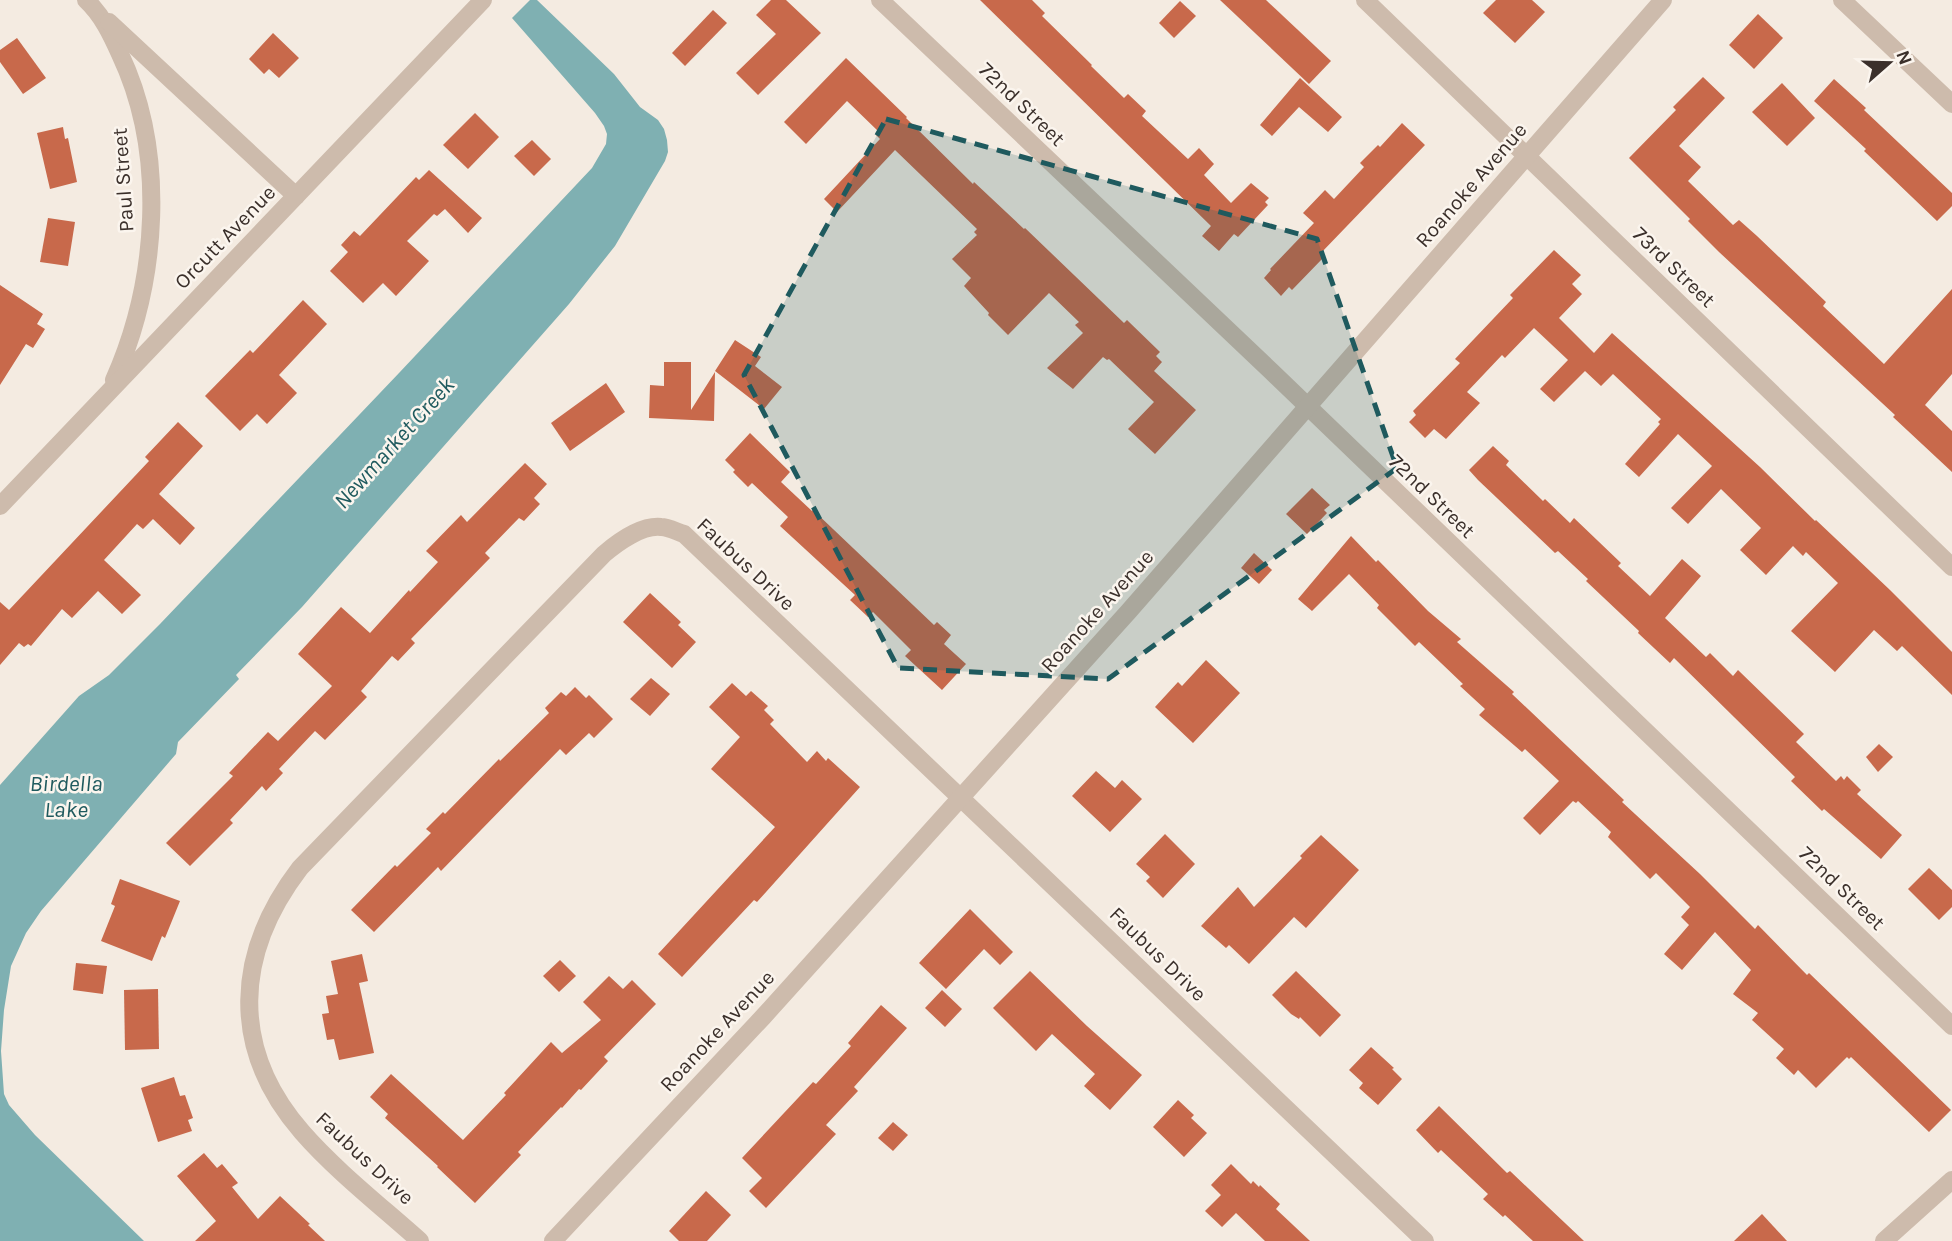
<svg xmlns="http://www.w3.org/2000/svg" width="1952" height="1241" viewBox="0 0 1952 1241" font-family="Karla,sans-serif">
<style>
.water{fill:#7fb0b2}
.building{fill:#c8694b}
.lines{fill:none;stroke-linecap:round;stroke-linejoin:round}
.minor{stroke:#cdbbac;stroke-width:18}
.marked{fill:#1f5a5e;fill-opacity:0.2;stroke:#1f5a5e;stroke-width:5;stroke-dasharray:14 9;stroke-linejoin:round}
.labels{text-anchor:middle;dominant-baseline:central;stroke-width:5;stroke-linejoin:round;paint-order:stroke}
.street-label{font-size:21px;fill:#3b302b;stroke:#fbf5ee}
.water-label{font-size:23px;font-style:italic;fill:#1f5a5e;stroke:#fbf5ee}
</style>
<rect width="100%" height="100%" fill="#f4ebe1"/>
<path class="water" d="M 530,0 L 537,0 L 614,74 L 640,107 L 658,120 L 664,129 L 667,140 L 668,152 L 665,161 L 615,246 L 569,304 L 302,607 L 236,675 L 239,679 L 178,742 L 176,754 L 41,911 L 26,933 L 11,966 L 4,1010 L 1,1051 L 4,1094 L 9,1105 L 35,1135 L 144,1241 L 0,1241 L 0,785 L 79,696 L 109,675 L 160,624 L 399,373 L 592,168 L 606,144 L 607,134 L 604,126 L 595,113 L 512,18 Z"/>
<g class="building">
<path d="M 771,0 L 786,0 L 821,33 L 758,95 L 736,73 L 776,34 L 756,15 Z"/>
<path d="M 980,0 L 1032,0 L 1045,13 L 1042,16 L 1092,65 L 1091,66 L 1124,98 L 1128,94 L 1146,111 L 1142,116 L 1188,159 L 1199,148 L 1214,164 L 1204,175 L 1231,203 L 1251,183 L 1269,198 L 1265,202 L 1268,205 L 1238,237 L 1234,234 L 1219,251 L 1202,236 L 1211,226 Z"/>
<path d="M 1220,0 L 1266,0 L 1331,61 L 1309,84 Z"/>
<path d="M 1496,0 L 1532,0 L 1545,12 L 1515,43 L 1483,13 Z"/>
<path d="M 1180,1 L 1196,16 L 1174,38 L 1159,23 Z"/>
<path d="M 713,10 L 727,23 L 685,66 L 672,53 Z"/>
<path d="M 1758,14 L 1783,38 L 1754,69 L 1729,45 Z"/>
<path d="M 273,33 L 299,58 L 279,78 L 269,69 L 264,74 L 249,59 Z"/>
<path d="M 17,38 L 46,78 L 23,94 L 0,62 L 0,50 Z"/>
<path d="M 846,58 L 907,117 L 906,118 L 973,184 L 974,182 L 1024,229 L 1025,228 L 1124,323 L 1127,320 L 1160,352 L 1156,356 L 1162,362 L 1154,371 L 1196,410 L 1155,454 L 1128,429 L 1154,402 L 1109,359 L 1107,360 L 1103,357 L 1073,389 L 1047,368 L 1083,333 L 1075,325 L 1079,322 L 1049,293 L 1008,335 L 988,315 L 989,313 L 964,286 L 971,278 L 952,259 L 977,235 L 974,232 L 977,229 L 895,150 L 837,212 L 824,199 L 880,139 L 876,135 L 879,132 L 847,101 L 806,144 L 784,122 Z"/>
<path d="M 1703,77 L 1725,98 L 1679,146 L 1701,167 L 1688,181 L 1733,225 L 1739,220 L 1757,236 L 1826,302 L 1823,306 L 1884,364 L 1952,289 L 1952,374 L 1925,405 L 1952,431 L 1952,472 L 1893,417 L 1895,415 L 1719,252 L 1688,221 L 1690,219 L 1629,158 L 1676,110 L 1673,107 Z"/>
<path d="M 1300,78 L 1342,117 L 1328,132 L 1299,107 L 1272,136 L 1260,125 Z"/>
<path d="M 1834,79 L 1866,108 L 1864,110 L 1952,193 L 1952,206 L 1937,221 L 1864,151 L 1866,149 L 1814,101 Z"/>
<path d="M 1782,83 L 1815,118 L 1787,146 L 1752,112 Z"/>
<path d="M 475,113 L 499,137 L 468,169 L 443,145 Z"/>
<path d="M 1402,123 L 1425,145 L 1320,254 L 1324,257 L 1292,290 L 1289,287 L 1281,296 L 1264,278 L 1271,270 L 1270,269 L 1314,223 L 1303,213 L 1325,190 L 1334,199 L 1364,167 L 1360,163 L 1378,145 L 1380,147 Z"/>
<path d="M 63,127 L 65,139 L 68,138 L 77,182 L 50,189 L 37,133 Z"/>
<path d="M 532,140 L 551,159 L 534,176 L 514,156 Z"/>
<path d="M 429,170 L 482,218 L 468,233 L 445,209 L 437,216 L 434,214 L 407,241 L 429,261 L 396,296 L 383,283 L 363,303 L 330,271 L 348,252 L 341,245 L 354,231 L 360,236 L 416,177 L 419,180 Z"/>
<path d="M 48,218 L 75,222 L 68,266 L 40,262 Z"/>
<path d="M 1554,250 L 1581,275 L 1572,284 L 1582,294 L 1559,318 L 1594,353 L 1612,333 L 1760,467 L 1815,521 L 1816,520 L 1890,590 L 1952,652 L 1952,695 L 1902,646 L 1897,651 L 1874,630 L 1835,672 L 1791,631 L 1838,583 L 1806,552 L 1803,556 L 1793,546 L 1766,575 L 1740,550 L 1761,528 L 1721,489 L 1688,524 L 1671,508 L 1712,466 L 1678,434 L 1639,477 L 1625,464 L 1660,424 L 1658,422 L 1661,419 L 1613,374 L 1601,386 L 1585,371 L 1554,402 L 1540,389 L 1568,360 L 1534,328 L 1505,358 L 1502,355 L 1467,392 L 1480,403 L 1446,439 L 1434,429 L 1425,438 L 1409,422 L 1416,415 L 1413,411 L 1460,363 L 1455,359 L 1513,298 L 1510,295 Z"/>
<path d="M 0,285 L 43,314 L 37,324 L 45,329 L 33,348 L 26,344 L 0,385 Z"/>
<path d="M 303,300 L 327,324 L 279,375 L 297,393 L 267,424 L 257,414 L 240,431 L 205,396 L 250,350 L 253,353 Z"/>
<path d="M 735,340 L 761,357 L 755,366 L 782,387 L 764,409 L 715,371 Z"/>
<path d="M 664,362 L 691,362 L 691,410 L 715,372 L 714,421 L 649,418 L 650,385 L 664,386 Z"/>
<path d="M 606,383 L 625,412 L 570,451 L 551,423 Z"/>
<path d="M 178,422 L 203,446 L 159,494 L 195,528 L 180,545 L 153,519 L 143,529 L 137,524 L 104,560 L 141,595 L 122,614 L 98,591 L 72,618 L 62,609 L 31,646 L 28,644 L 24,647 L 19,643 L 0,665 L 0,602 L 9,610 L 149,461 L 145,457 Z"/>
<path d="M 750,433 L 790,472 L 781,482 L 812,511 L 813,510 L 934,625 L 937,622 L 951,635 L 944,644 L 966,664 L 942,690 L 905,656 L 911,650 L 873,612 L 868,617 L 850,600 L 855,595 L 780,526 L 788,517 L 752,483 L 748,487 L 733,472 L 735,470 L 725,460 Z"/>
<path d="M 1493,446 L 1509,461 L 1506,465 L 1543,501 L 1545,499 L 1570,523 L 1574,518 L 1621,563 L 1618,566 L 1650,596 L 1682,559 L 1701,576 L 1665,618 L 1706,657 L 1710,653 L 1733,676 L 1738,670 L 1804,734 L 1796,742 L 1836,781 L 1841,776 L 1844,780 L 1847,776 L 1861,790 L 1857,794 L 1902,835 L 1881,859 L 1824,809 L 1822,811 L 1791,781 L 1795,777 L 1674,658 L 1670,663 L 1638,633 L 1639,631 L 1586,581 L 1588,579 L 1558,551 L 1555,553 L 1478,480 L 1469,470 Z"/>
<path d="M 525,463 L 547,484 L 534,498 L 540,504 L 524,521 L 519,518 L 485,553 L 490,558 L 411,639 L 415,643 L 398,661 L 392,656 L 361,691 L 367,697 L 325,740 L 315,731 L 279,769 L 283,773 L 266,791 L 262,786 L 230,820 L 233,823 L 190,866 L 166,843 L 233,776 L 229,773 L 268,732 L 278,741 L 332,686 L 298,654 L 341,607 L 370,633 L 409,590 L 410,592 L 438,562 L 426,551 L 461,515 L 467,522 Z"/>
<path d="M 1312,488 L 1330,505 L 1324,510 L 1327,513 L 1307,534 L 1286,514 Z"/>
<path d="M 1351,536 L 1376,562 L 1378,560 L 1428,611 L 1461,639 L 1457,642 L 1514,692 L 1512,694 L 1624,800 L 1622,802 L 1700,874 L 1755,929 L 1758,925 L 1807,975 L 1809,973 L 1951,1110 L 1929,1132 L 1851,1057 L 1849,1059 L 1847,1057 L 1816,1088 L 1798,1070 L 1794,1075 L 1776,1058 L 1784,1049 L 1752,1020 L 1758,1013 L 1733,994 L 1751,970 L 1715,932 L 1682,970 L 1664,954 L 1689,925 L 1681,917 L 1690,907 L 1656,873 L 1650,879 L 1608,837 L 1611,832 L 1578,801 L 1576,803 L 1573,801 L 1540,835 L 1523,818 L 1559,781 L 1525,749 L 1522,752 L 1479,715 L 1485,709 L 1460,686 L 1463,684 L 1419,642 L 1415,646 L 1377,608 L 1379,605 L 1349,574 L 1312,611 L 1298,599 Z"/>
<path d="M 1254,553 L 1272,570 L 1259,584 L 1241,568 Z"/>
<path d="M 650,593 L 681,622 L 678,625 L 696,642 L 672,668 L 623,622 Z"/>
<path d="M 1206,660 L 1240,693 L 1193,743 L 1155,707 L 1178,682 L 1182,686 Z"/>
<path d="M 651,678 L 670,694 L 650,716 L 630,699 Z"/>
<path d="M 732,683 L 746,696 L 751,691 L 768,706 L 764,710 L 774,720 L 770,724 L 807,762 L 817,751 L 826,761 L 828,758 L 860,787 L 757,902 L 754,900 L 682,977 L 658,954 L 775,827 L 711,769 L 740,737 L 709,707 Z"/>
<path d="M 575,687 L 586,698 L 589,695 L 613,719 L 594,738 L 589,733 L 566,755 L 560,749 L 441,871 L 438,867 L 374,932 L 351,910 L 395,865 L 397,867 L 431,833 L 426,829 L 443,812 L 445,814 L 499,759 L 500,761 L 549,713 L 545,708 L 561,692 L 566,696 Z"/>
<path d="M 1879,744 L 1893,757 L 1878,772 L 1866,757 Z"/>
<path d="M 1096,771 L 1115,788 L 1122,780 L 1142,799 L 1110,832 L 1072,796 Z"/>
<path d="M 1165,834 L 1195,864 L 1163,898 L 1146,881 L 1150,877 L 1136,864 Z"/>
<path d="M 1321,835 L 1359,870 L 1306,928 L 1294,917 L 1249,964 L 1229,945 L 1226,948 L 1201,926 L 1238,887 L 1254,907 L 1302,858 L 1300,856 Z"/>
<path d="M 1929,868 L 1952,890 L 1952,907 L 1939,920 L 1908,889 Z"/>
<path d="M 120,879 L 180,901 L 165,938 L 162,936 L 152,961 L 101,941 L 115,906 L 111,904 Z"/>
<path d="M 970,909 L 1013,952 L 1000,965 L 984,949 L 946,989 L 919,963 Z"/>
<path d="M 362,954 L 368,981 L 359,983 L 374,1053 L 339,1060 L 334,1039 L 327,1040 L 322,1014 L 329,1013 L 326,996 L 338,994 L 331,961 Z"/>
<path d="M 560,960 L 576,976 L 559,992 L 543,976 Z"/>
<path d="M 76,963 L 107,966 L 103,994 L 73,990 Z"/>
<path d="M 1030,971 L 1087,1026 L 1142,1075 L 1110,1110 L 1084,1086 L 1095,1074 L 1052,1034 L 1036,1051 L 993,1008 Z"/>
<path d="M 1296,971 L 1341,1015 L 1320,1037 L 1300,1017 L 1299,1019 L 1291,1014 L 1272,995 Z"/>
<path d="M 609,976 L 623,989 L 632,980 L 656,1004 L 604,1057 L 608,1061 L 581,1090 L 579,1089 L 562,1108 L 561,1107 L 518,1152 L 521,1155 L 475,1203 L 437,1167 L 438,1166 L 385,1118 L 388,1114 L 370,1097 L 391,1074 L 463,1140 L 506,1095 L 504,1093 L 551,1042 L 562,1053 L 601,1020 L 583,1002 Z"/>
<path d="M 158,989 L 159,1049 L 125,1050 L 124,990 Z"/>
<path d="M 942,990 L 962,1009 L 945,1027 L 925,1008 Z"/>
<path d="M 881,1005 L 907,1028 L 854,1087 L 858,1091 L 826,1125 L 836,1134 L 766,1208 L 749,1191 L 762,1178 L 742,1158 L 813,1082 L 816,1084 L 851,1046 L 848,1043 Z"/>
<path d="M 1371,1047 L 1394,1068 L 1392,1069 L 1402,1079 L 1378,1105 L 1359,1088 L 1363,1083 L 1349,1070 Z"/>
<path d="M 174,1077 L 180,1096 L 185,1095 L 193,1118 L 188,1120 L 192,1131 L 158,1142 L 141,1088 Z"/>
<path d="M 1178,1100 L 1194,1115 L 1191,1118 L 1207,1133 L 1184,1157 L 1153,1127 Z"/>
<path d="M 1439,1106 L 1507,1173 L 1510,1171 L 1584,1241 L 1533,1241 L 1505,1215 L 1503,1217 L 1483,1199 L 1488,1194 L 1441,1150 L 1438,1153 L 1416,1130 Z"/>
<path d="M 893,1122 L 908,1135 L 893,1151 L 878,1138 Z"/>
<path d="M 204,1153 L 217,1168 L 222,1164 L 238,1183 L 232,1187 L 258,1219 L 280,1196 L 310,1224 L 308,1225 L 325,1241 L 195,1241 L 216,1221 L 177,1176 Z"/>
<path d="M 1231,1164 L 1251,1184 L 1253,1181 L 1259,1187 L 1260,1185 L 1280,1204 L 1276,1209 L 1310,1241 L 1265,1241 L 1236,1213 L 1222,1227 L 1205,1211 L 1221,1195 L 1211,1185 Z"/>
<path d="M 706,1191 L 731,1215 L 707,1241 L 679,1241 L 669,1231 Z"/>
<path d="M 1762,1214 L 1787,1241 L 1734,1241 Z"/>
</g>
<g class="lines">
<g class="minor">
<path d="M 86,0 C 102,15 111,34 120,54 C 167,153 158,281 114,380"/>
<path d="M 880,0 L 1271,371 L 1952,1026"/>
<path d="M 1365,0 L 1952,567"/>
<path d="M 1842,0 L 1952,104"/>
<path d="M 109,22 L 296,196"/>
<path d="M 0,506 L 483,0"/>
<path d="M 420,1241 C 382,1207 335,1170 302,1132 C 229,1048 235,953 300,868 L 604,554 C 618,542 642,525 661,527 C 669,527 677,532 684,534 L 1425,1241"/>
<path d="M 553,1241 L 763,1017 L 1129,611 L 1663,0"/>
<path d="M 1884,1241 L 1952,1180"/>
</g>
</g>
<path class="marked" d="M 886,119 L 1317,239 L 1397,468 L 1108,679 L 898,668 L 744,375 Z"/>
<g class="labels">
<g class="street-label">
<text transform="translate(1022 104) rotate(44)">72nd Street</text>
<text transform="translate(123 180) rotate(-94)">Paul Street</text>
<text transform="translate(1471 185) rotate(-49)">Roanoke Avenue</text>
<text transform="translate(225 237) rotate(-46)">Orcutt Avenue</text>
<text transform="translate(1674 267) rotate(44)">73rd Street</text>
<text transform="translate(1432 496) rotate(44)">72nd Street</text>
<text transform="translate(746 564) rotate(43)">Faubus Drive</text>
<text transform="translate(1097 611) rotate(-48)">Roanoke Avenue</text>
<text transform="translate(1842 888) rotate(44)">72nd Street</text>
<text transform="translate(1158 954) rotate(44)">Faubus Drive</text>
<text transform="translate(717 1031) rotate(-47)">Roanoke Avenue</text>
<text transform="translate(365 1158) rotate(43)">Faubus Drive</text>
</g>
<g class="water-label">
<text transform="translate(394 443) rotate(-48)">Newmarket Creek</text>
<text x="66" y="783">Birdella<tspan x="66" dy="26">Lake</tspan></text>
</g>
</g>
<g transform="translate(1889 63) rotate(70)" stroke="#fbf5ee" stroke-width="5" paint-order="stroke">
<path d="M0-5L12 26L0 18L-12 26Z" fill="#3b302b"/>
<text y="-10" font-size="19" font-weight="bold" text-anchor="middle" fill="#3b302b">N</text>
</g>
</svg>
